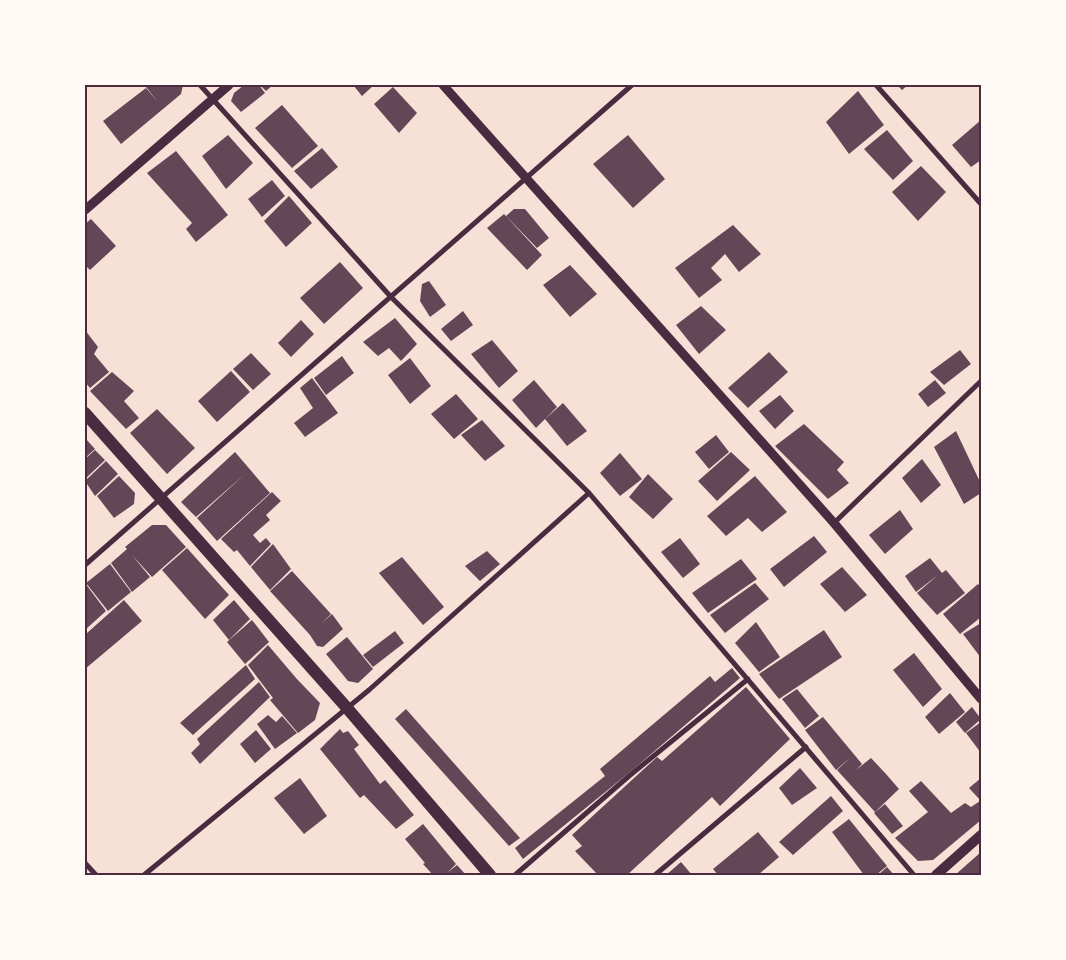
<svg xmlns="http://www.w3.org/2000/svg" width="1066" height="960" viewBox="0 0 1066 960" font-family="'Fira Sans',sans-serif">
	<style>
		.building { fill: #644757 }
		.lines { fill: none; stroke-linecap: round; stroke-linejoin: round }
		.minor { stroke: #4a2c40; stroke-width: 5 }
		.tertiary { stroke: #4a2c40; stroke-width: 9 }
		.secondary { stroke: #4a2c40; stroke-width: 10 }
		.primary { stroke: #4a2c40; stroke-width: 12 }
		.neatline { fill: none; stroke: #4a2c40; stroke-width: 2 }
	</style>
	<rect width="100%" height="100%" fill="#f7e1d7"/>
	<path class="building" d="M148,85H183L181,94L121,144L103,121L146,88L158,102L146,87Z
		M244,85H259L265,93L241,112L231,101L234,93Z
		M260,85H273L266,91Z
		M353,85H374L362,96Z
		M897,85H908L902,90Z
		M393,87L417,113L399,133L374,104Z
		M858,91L884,125L849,154L826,122Z
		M282,105L318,146L292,168L255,128Z
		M981,120V160L971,167L952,145Z
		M887,130L913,161L893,180L864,149Z
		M228,135L253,163L226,189L202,156Z
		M628,135L665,179L633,208L593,164Z
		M322,148L338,167L311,189L294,171Z
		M176,151L228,215L196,242L186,229L192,223L147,173Z
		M921,166L946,192L918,221L892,192Z
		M272,180L285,196L262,217L248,199Z
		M289,196L312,223L286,247L264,221Z
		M514,209H525L549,238L537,248L506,216Z
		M504,214L542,255L527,270L487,228Z
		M91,219L116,246L90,270L85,265V224Z
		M733,225L761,254L739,272L725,254L711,268L722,280L699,298L675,268Z
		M340,262L363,288L324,324L300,298Z
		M570,265L597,294L570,317L543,285Z
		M429,281L446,305L430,317L420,301L422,284Z
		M701,306L726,330L699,354L676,325Z
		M463,311L473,325L451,341L441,329Z
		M395,318L417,344L401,361L389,348L378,356L363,342Z
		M301,320L314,334L291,357L278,343Z
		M85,330L98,347L94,354L109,372L90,388L85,382Z
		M492,340L518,371L499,388L471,354Z
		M960,350L971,364L944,385L930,372Z
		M769,352L788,372L748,408L728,388Z
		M251,353L271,374L253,390L233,369Z
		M342,356L354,373L326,395L314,378Z
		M410,358L431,386L410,404L388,375Z
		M231,371L250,392L217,422L198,401Z
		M112,372L134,391L124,401L139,418L126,429L90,391Z
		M312,378L338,413L305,437L294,423L313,408L300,388Z
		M534,380L557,407L536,428L512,400Z
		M935,380L946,393L928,407L918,394Z
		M456,394L478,419L454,439L431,414Z
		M780,395L794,411L775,429L759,411Z
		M563,403L587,431L567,446L545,419Z
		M157,409L195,448L167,474L130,433Z
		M482,420L505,446L485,461L461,435Z
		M804,424L844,462L837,470L849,483L828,499L775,446Z
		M956,431L981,484V493L964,504L934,447Z
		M716,435L729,452L709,469L695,452Z
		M85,438L95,449L85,458Z
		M95,450L105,460L85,479V459Z
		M235,452L270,493L217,541L197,518L245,474L196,517L181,502Z
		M731,452L750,470L717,501L698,481Z
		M620,453L642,479L620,496L600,473Z
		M922,459L941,485L921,503L902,478Z
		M106,461L118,474L95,496L85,481Z
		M648,474L673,499L653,519L629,497Z
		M119,476L135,493L134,504L114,518L97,496Z
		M755,476L787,512L762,532L748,518L726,536L707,516Z
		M272,492L281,501L266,515L270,520L253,535L260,543L266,538L271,544L250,566L237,550L234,552L221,539Z
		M900,510L913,529L885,554L869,535Z
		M152,525H166L186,547L152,577L132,555L150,577L132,592L111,563L127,549L125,547Z
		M814,536L827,552L784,587L770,569Z
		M680,538L700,564L683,578L661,552Z
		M273,544L291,569L270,590L251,567Z
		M187,548L229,595L205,619L162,570Z
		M487,551L500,564L480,581L465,566Z
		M402,557L444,607L423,625L379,573Z
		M930,558L942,573L946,570L965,593L937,615L917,593L938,575L916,592L905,576Z
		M741,559L757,579L708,613L692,593Z
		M110,564L131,592L108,611L86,583Z
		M842,567L867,595L845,612L820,584Z
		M292,571L331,614L321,624L332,614L343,629L323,647L317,646L310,635L270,591Z
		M85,583L106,611L85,630Z
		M755,583L769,599L725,633L710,615Z
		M978,584L981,588V617L960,634L943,614Z
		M124,600L142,621L85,669V631L87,633Z
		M234,600L250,619L229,640L213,620Z
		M252,620L269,642L245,664L227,642Z
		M756,622L780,657L759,672L735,643Z
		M981,623V658L963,634Z
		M824,630L842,657L779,699L759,674Z
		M395,631L404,643L373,667L363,655Z
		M347,637L373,669L358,683L348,681L326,654Z
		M268,645L296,678L320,703L315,720L298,733L270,700L273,698L248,665Z
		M914,653L942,689L923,707L893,670Z
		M246,665L255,679L193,735L180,723Z
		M732,668L740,678L636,767L523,859L515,848L605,776L600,769L710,676L715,682Z
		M259,682L270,697L200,764L191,753L200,744L197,739Z
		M746,687L790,739L720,806L712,797L627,875H598L575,851L582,846L572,835L657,757L662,761Z
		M797,689L819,716L805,728L782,699Z
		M950,693L965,712L939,734L925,717Z
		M972,707L981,719L965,733L956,722Z
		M406,709L520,838L509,846L395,719Z
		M268,715L276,722L282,716L297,733L275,749L257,724Z
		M823,717L862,764L856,770L871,758L886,774L869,789L886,774L899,789L875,812L837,770L851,757L836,770L805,730Z
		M981,722V753L966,733Z
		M340,729L343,733L348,731L359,745L354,749L380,784L385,780L414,815L396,829L364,795L360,798L320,749Z
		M256,730L271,749L255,763L240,744Z
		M800,768L817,788L792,805L779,788Z
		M300,778L327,816L304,834L274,798Z
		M981,778V801L969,788Z
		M921,781L951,813L965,803L971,807L980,801L981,803V820L933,860L918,861L895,838L928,812L909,791Z
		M831,796L843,811L793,855L779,842Z
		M885,804L903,826L892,834L874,813Z
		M849,819L887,866L876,875H864L832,832Z
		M423,824L456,864L447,873L457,865L466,875H433L423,864L425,863L405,839Z
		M758,832L779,857L758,875H718L713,869Z
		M981,852V875H955Z
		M681,862L692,875H666Z
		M887,867L894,875H878Z"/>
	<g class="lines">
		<path class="minor" d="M200,85L391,297L589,493L914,875
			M876,85L981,204
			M834,523L981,381
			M85,565L632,85
			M85,863L96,875
			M144,875L369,690L589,493
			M515,875L629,776L748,679
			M655,875L806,747"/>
		<path class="tertiary" d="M443,85L834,523L981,699
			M85,210L229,85"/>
		<path class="secondary" d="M936,875L981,835"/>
		<path class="primary" d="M85,413L347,708L490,875"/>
	</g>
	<rect width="1066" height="960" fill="none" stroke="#fffaf5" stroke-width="172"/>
	<rect x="86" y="86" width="894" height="788" class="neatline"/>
</svg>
